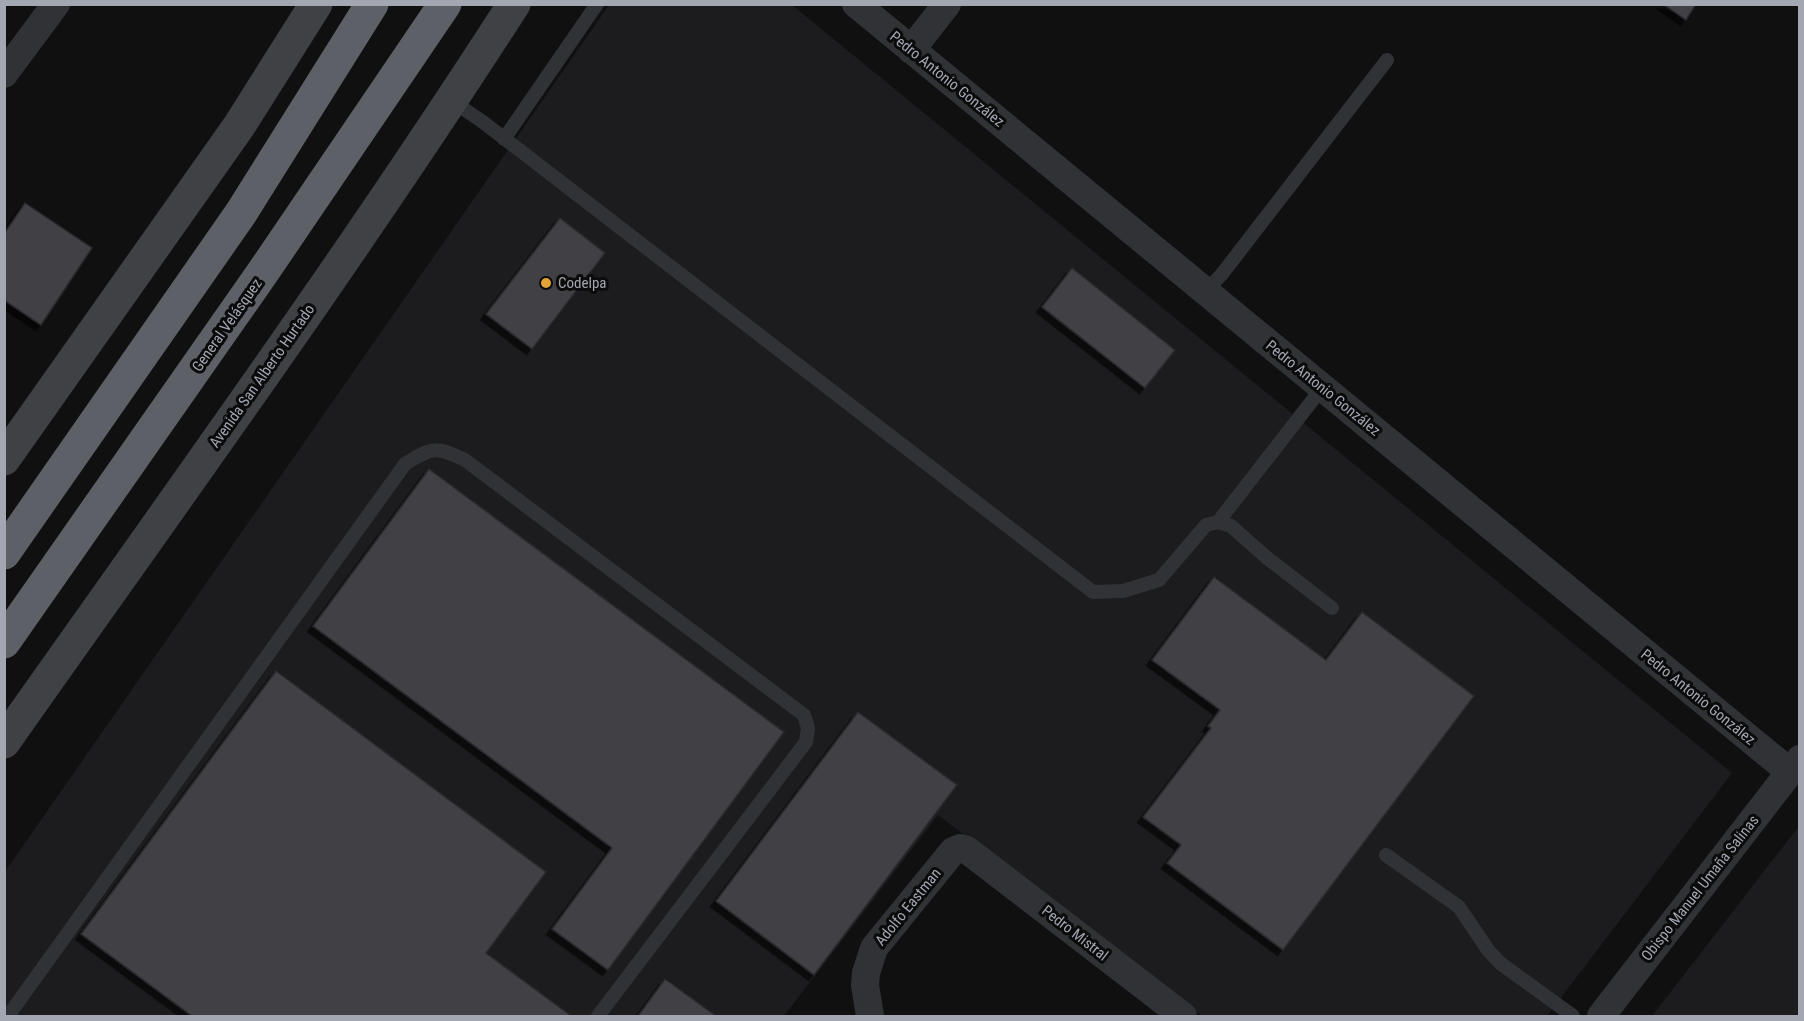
<svg xmlns="http://www.w3.org/2000/svg" width="1804" height="1021" viewBox="0 0 1804 1021" font-family="'Roboto Condensed',sans-serif">
	<style>
		.built { fill: #1c1c1e }
		.building { fill: #3f4044; stroke: #2a2a2d; stroke-width: 1.5; filter: url(#shadow) }
		.lines { fill: none; stroke-linecap: round; stroke-linejoin: round }
		.lane { stroke: #313235; stroke-width: 14 }
		.street { stroke: #313235; stroke-width: 28 }
		.secondary { stroke: #3f4145; stroke-width: 33 }
		.highway { stroke: #5d6066; stroke-width: 33 }
		.poi-dot { fill: #e3a335; stroke: #0b0b0c; stroke-width: 2 }
		.labels { text-anchor: middle; dominant-baseline: central; stroke-width: 6; stroke-linejoin: round; paint-order: stroke }
		.street-label { font-size: 15px; fill: #a2a7b1; stroke: #0b0b0c }
		.poi-label { font-size: 15px; fill: #a2a7b1; stroke: #0b0b0c; text-anchor: start }
	</style>
	<defs>
		<filter id="shadow"><feDropShadow dx="-5.5" dy="5.5" stdDeviation="0" flood-color="#0009"/></filter>
	</defs>
	<rect width="100%" height="100%" fill="#101011"/>
	<path class="built" d="M609,5H792L1732,773L1547,1016H1202L938,815L784,1016H5L4,873Z
		M1799,826V1016H1652Z"/>
	<path class="building" d="M1663,4H1696L1686,20Z
		M25,203L92,248L41,325L4,300V234Z
		M560,218L605,253L532,349L486,314Z
		M1072,268L1175,350L1145,388L1042,307Z
		M429,469L784,732L608,970L552,929L612,848L313,626Z
		M1214,577L1326,660L1362,612L1474,696L1283,950L1167,863L1181,845L1143,817L1211,728L1208,726L1220,710L1152,660Z
		M276,671L546,872L486,953L570,1015L569,1016H192L81,934Z
		M858,712L957,785L814,975L716,901Z
		M665,979L716,1016H638Z"/>
	<g class="lines">
		<path class="lane" d="M452,101L483,122L1093,592L1123,591L1159,580L1206,525L1218,522L1231,526L1266,557L1332,608
			M504,139L597,4
			M1205,292L1222,274L1387,60
			M1218,522L1322,388
			M1386,855L1459,907L1488,950L1500,963L1573,1016
			M8,1016L405,464C432,447 436,446 465,460L804,715L808,728L806,742L598,1016"/>
		<path class="street" d="M856,4L1790,772
			M911,50L947,4
			M4,74L56,4
			M870,1016L865,985L866,973L874,948L953,851L960,848L967,850L1183,1016
			M1601,1016L1800,759"/>
		<path class="secondary" d="M4,459L239,126L316,4
			M4,742C176,498 352,256 514,4"/>
		<path class="highway" d="M4,553L241,213L372,4
			M4,642L263,272L445,4"/>
	</g>
	<circle class="poi-dot" cx="546" cy="283" r="6"/>
	<g class="labels">
		<g class="street-label">
			<text transform="translate(947 79) rotate(39)">Pedro Antonio González</text>
			<text transform="translate(227 325) rotate(-55)">General Velásquez</text>
			<text transform="translate(262 376) rotate(-55)">Avenida San Alberto Hurtado</text>
			<text transform="translate(1323 388) rotate(39)">Pedro Antonio González</text>
			<text transform="translate(1698 697) rotate(39)">Pedro Antonio González</text>
			<text transform="translate(1700 888) rotate(-52)">Obispo Manuel Umaña Salinas</text>
			<text transform="translate(908 907) rotate(-51)">Adolfo Eastman</text>
			<text transform="translate(1075 933) rotate(38)">Pedro Mistral</text>
		</g>
		<g class="poi-label">
			<text x="558" y="283">Codelpa</text>
		</g>
	</g>
	<rect width="1804" height="1021" fill="none" stroke="#a2a7b1" stroke-width="12"/>
</svg>
